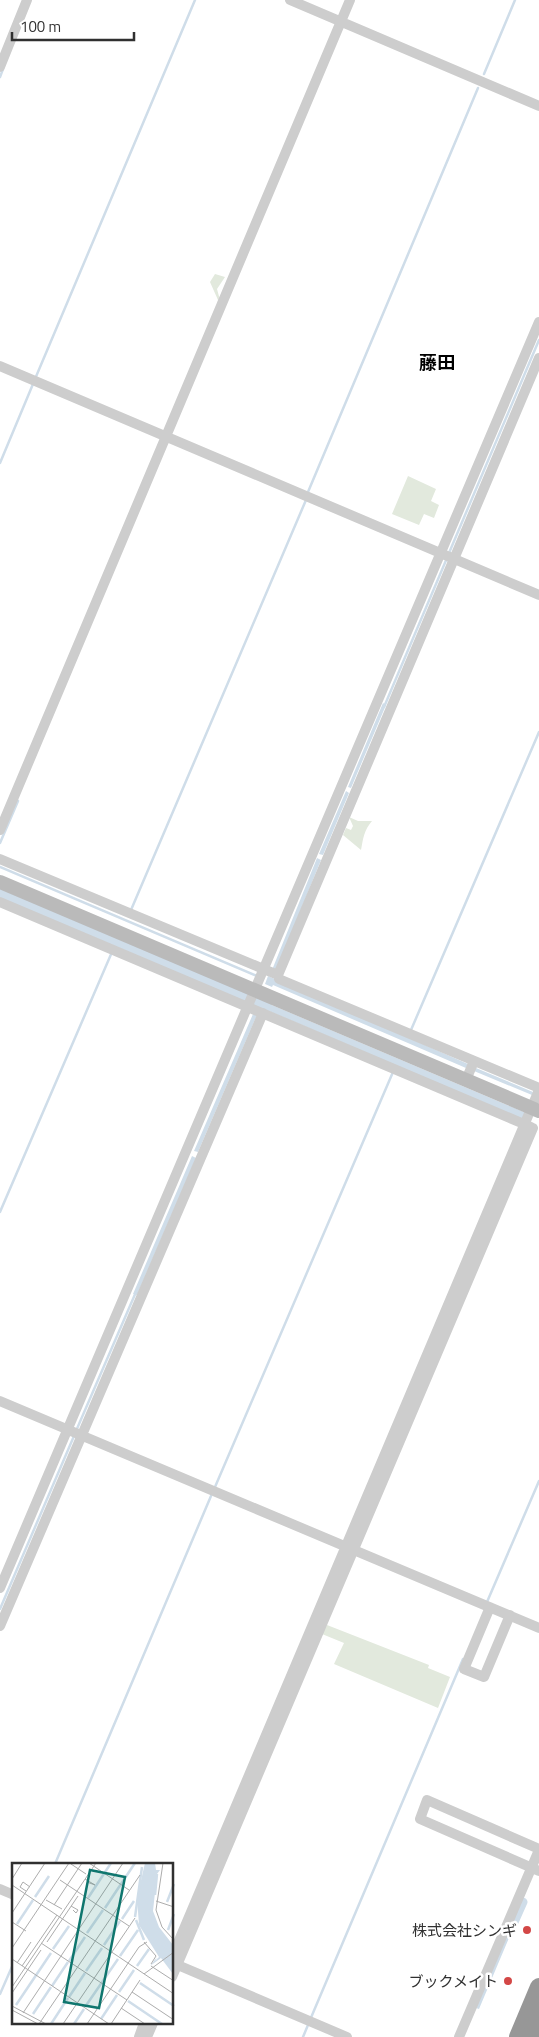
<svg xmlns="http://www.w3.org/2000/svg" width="539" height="2037" viewBox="0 0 539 2037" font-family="'Titillium Web','Noto Sans JP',sans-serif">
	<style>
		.green { fill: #e2e9dd }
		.water { fill: #cfdde9 }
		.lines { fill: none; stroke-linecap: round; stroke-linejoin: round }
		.stream { stroke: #cfdde9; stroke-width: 2.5 }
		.canal { stroke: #cfdde9; stroke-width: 9 }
		.street { stroke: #cdcdcd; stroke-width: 10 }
		.secondary { stroke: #bababa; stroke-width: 14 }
		.highway { stroke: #979797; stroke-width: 18 }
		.poi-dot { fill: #d34746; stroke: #fff; stroke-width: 2 }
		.labels { text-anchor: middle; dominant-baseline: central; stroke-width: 5; stroke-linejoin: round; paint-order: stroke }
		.poi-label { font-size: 15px; fill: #303030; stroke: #fff; text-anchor: end }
		.quarter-label { font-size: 18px; font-weight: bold; fill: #000; stroke: #fff }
		.inset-river { fill: none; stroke: #cfdde9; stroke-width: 2.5 }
		.inset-road { fill: none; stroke: #acacac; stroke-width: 1 }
		.view { fill: #0f766e; fill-opacity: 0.15; stroke: #0f766e; stroke-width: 2.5 }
		.inset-edge { fill: none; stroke: #303030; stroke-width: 2.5 }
	</style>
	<rect width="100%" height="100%" fill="#fff"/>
	<path class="green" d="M215,274L225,277L217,289L220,300L217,308L218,300L210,282Z
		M408,476L436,489L431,501L439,505L434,518L424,514L419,525L392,514Z
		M349,817L358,821H372C364,830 363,839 361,850L343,835L346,828L351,830L353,826Z
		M327,1625L429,1665L428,1668L450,1677L438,1708L334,1664L344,1643L322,1634Z"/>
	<path class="water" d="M383,703L386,705L351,788L348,787Z
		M346,791L349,793L323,855L319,854Z
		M317,858L321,860L276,971L272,970Z
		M268,976L468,1064L466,1068L273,985L272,987L265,984Z
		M260,1000L526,1113L522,1119L257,1006Z
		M253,1014L257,1015L198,1152L194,1151Z
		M476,1068L533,1092L532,1095L474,1071Z
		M192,1156L196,1158L137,1295L133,1294Z
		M514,1918L517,1919L479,2009L476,2008Z"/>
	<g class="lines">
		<path class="stream" d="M484,74L515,0
			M0,77L3,69
			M35,379L195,0
			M0,463L33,384
			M308,492L478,88
			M449,553L539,340
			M384,707L447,558
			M0,843L18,801
			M0,867L257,976
			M131,910L306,500
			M411,1030L539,732
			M0,1212L112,952
			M76,1431L136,1292
			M215,1487L393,1072
			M487,1602L539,1481
			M0,1609L74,1436
			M55,1864L211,1496
			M0,1994L14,1962
			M310,2020L463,1659
			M303,2037L308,2025"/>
		<path class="canal" d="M0,893L267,1006
			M511,1929L523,1902"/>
		<path class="street" d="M290,0L539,106
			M0,67L27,0
			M539,358L278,975L279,979L539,1088
			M0,366L539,595
			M0,830L350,0
			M0,859L278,975
			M0,902L531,1127
			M466,1080L474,1061
			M0,1401L539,1628
			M0,1588L539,322
			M490,1607L464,1669L484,1677L510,1615
			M0,1626L263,1013
			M539,1849L427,1800L420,1819L539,1871
			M0,1889L14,1895
			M172,1957L539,1090
			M173,1963L347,2037
			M172,1977L533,1128
			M139,2037L144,2023
			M147,2037L153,2023
			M459,2037L539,1850"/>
		<path class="secondary" d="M0,882L539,1111"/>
		<path class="highway" d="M518,2037L539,1987
			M531,2037L539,2019"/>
	</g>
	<g class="poi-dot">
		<circle cx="527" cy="1930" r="5"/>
		<circle cx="508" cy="1981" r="5"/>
	</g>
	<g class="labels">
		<g class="poi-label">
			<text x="517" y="1930">株式会社シンギ</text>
			<text x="498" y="1981">ブックメイト</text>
		</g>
		<g class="quarter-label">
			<text x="437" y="362">藤田</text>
		</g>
	</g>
	<g transform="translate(12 1863)">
		<rect width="161" height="161" fill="#fff"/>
		<path d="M133,0H143L144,7H148L145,11L141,48L147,64L161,82V111L149,95L138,103L145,94L132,78L145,94L143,98L147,94L127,62L125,35Z" fill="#cfdde9"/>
		<path class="inset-river" d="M143,32L145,11M23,34L37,13M76,35L99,0M155,39L162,21M93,45L123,0M123,54L130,4M110,56L122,38M124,57L132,77M5,61L21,37M156,67L162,51M75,70L91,47M92,82L108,58M41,86L57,63M108,93L126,67M57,98L73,74M125,103L137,86M74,108L90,85M128,120L162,143M40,123L56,99M107,129L122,107M57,134L73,110M116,138L150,161M4,142L39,90M73,144L106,96M21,151L39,124M89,156L105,132M39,161L56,135M62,161L72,146"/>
		<path class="inset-road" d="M77,0L117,27M151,0L144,47L150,64L162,77M59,1L74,11M0,16L10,0M73,16L83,22L75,19M48,17L117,63M0,22L162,131M14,28L8,24L11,19L18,24M34,37L50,46M144,38L162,44M42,42L70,0M59,43L66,47L64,50L61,47M0,50L33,0M0,59L14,68M35,79L66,33M132,79L144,93L139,101M29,80L115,137M0,85L57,0M0,96L97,161M5,100L19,79M10,103L45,52M139,103L162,118M132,111L162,89M0,124L84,0M120,129L162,157M0,130L29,87M0,143L34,161M109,145L133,161M0,147L26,161M11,150L111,0M27,161L128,12M51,161L123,55M75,161L127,84L135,79M99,161L128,117"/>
		<path class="view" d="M78,7L113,14L87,145L52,139Z"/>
		<rect width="161" height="161" class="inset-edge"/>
	</g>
	<path d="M12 32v8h122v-8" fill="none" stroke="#303030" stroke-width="2.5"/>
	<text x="20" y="32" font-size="15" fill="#303030" stroke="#ffffff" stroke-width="4" paint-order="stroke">100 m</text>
</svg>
